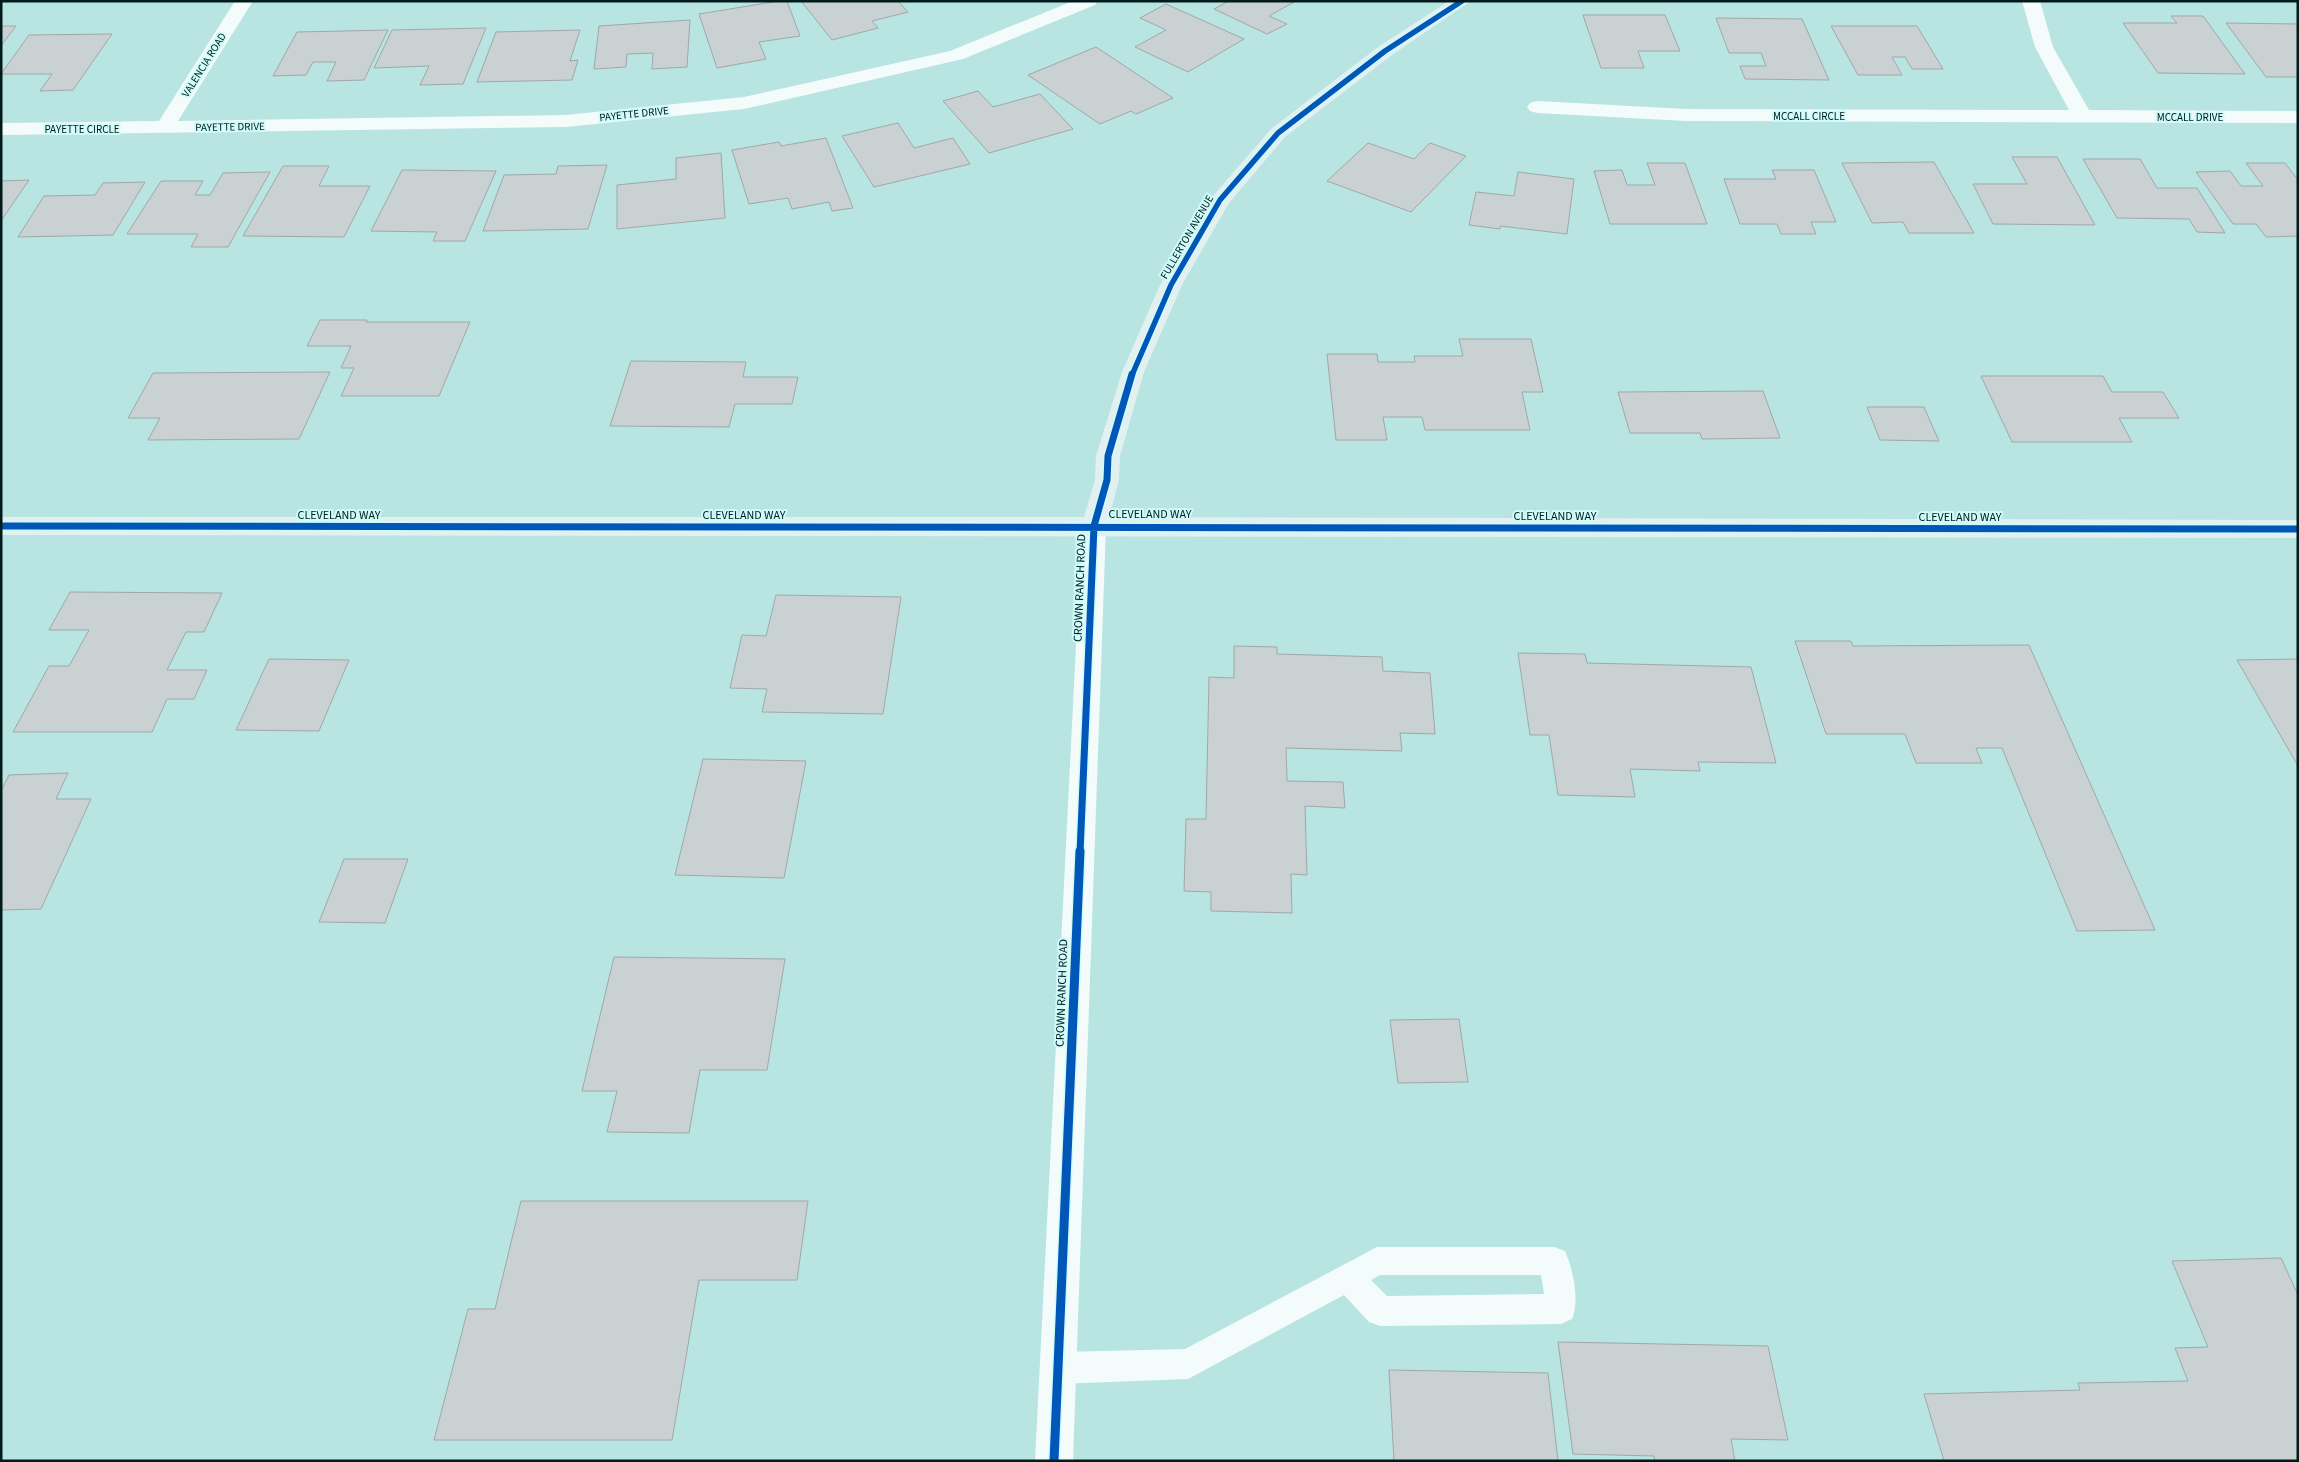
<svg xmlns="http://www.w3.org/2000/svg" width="2299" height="1462" viewBox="0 0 2299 1462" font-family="'Source Sans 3',sans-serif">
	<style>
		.building { fill: #cad1d2; stroke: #a0a8a8 }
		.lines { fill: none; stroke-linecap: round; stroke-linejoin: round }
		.lane { fill: #f4fbfb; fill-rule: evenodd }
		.street { fill: #f4fbfb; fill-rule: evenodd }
		.secondary { fill: #e3f0f0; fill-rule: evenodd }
		.cycleway-far2-casing { stroke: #cffcfb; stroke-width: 8 }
		.cycleway-far1-casing { stroke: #cffcfb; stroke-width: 10 }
		.cycleway-casing { stroke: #cffcfb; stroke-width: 12 }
		.cycleway-far2 { stroke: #0057b8; stroke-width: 5.5 }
		.cycleway-far1 { stroke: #0057b8; stroke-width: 7 }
		.cycleway { stroke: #0057b8; stroke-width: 9 }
		.labels { text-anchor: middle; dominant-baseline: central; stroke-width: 4; stroke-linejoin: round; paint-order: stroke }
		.far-street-label { font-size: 11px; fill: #001b1b; stroke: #cffcfb }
		.street-label { font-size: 12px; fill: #001b1b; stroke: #cffcfb }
	</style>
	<rect width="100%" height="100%" fill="#b8e4e2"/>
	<path class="building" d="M779,1H787L800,36L759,42L766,59L717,68L699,14Z
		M801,1H898L908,12L872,21L878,28L832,40Z
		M1229,1H1296L1269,16L1287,24L1267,34L1214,9Z
		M1166,4L1244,39L1188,72L1135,47L1166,30L1140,18Z
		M1583,15H1665L1680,51H1638L1644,68H1601Z
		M2171,16H2203L2245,74L2158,73L2123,23H2177Z
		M1716,18L1802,19L1829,80L1745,79L1740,66H1766L1761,53H1729Z
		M690,20L687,67L652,69L653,53L627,54L626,67L594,69L599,26Z
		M2226,23L2298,24V77H2266Z
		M1,26H16L1,46Z
		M1831,26H1917L1943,69H1912L1905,57H1892L1902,75H1858Z
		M486,28L463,84L420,85L429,66L374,68L392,30Z
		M388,30L364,80L327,81L336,62H313L306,75L273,76L297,32Z
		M580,30L570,61L578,60L572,80L477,82L496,32Z
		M112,34L73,90L40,91L52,74H1L29,35Z
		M1096,47L1173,98L1136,114L1131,111L1100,124L1028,75Z
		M978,91L993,107L1040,94L1073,129L989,153L943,101Z
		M898,123L914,148L953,138L970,164L874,187L842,136Z
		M826,138L853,208L832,211L829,202L792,209L788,198L749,204L732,150L779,142L781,146Z
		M1368,143L1414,159L1430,143L1466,156L1411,212L1327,181Z
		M721,153L725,218L617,229V185L676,179V158Z
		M2012,157H2057L2095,225L1993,224L1973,184H2027Z
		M2083,159H2140L2157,188H2197L2225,233L2197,232L2189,219L2117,218Z
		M1934,162L1974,233H1909L1903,222L1872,223L1842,163Z
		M1647,163H1685L1707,224H1610L1594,171L1622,170L1627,185H1655Z
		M2246,163H2285L2298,180V236L2266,237L2256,224H2233L2196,172L2230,171L2241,186H2263Z
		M607,165L588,229L483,231L504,175L556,174L558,166Z
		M283,166H329L319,186H370L344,237L243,236Z
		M402,170L496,171L465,241H433L437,232L371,231Z
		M1772,170H1814L1836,222H1811L1816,234H1781L1777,224H1740L1724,179H1776Z
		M270,172L228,247H191L198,234H127L161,181H203L195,195H210L223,173Z
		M1518,172L1574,179L1567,234L1500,226V229L1469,225L1476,192L1514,196Z
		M29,180L1,221V181Z
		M145,182L113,235L18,237L44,196L95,195L103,183Z
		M320,320H367L366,322H470L439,396H341L354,368H341L351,346H307Z
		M1459,339H1531L1543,392H1522L1530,430H1425L1422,417H1383L1387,440H1336L1327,354H1377L1378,362H1415L1414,356H1463Z
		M631,361L746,362L743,377H798L792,404H735L729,427L610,426Z
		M330,372L299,439L148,440L160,418H128L153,373Z
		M1981,376H2103L2112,392H2163L2179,418H2119L2132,442H2012Z
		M1763,391L1780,438L1702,439L1700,433H1630L1618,392Z
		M1867,407H1924L1939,441L1880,440Z
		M70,592L222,593L204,632H186L167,670H207L194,699H167L152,732H13L49,666H69L89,630H49Z
		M776,595L901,597L883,714L762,712L767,689L730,688L742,635L766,636Z
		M1795,641H1851L1853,646L2029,645L2155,930L2077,931L2002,748H1976L1982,763H1916L1905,734H1826Z
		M1234,646L1277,647V654L1382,657L1383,671L1430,673L1435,734L1400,733L1402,751L1286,748L1287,781L1343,782L1345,808L1305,806L1307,875L1291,874L1292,913L1211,911V892L1184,891L1186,819H1206L1209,677L1234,678Z
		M1518,653L1585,654L1587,663L1751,667L1776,763L1698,762L1700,771L1630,769L1635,797L1558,795L1549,735H1530Z
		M269,659L349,660L319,731L236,730Z
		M2298,659V766L2237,660Z
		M703,759L806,761L784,878L675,875Z
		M68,773L56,799H91L41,909L1,910V791L9,775Z
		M344,859H408L385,923L319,922Z
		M614,957L785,959L767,1070H700L689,1133L607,1132L617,1091H582Z
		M1459,1019L1468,1082L1398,1083L1390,1020Z
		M521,1201H808L797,1280H699L672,1440H434L468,1309H495Z
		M2281,1258L2298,1295V1461H1944L1924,1394L2080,1390L2078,1383L2188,1381L2175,1348L2208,1347L2172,1261Z
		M1558,1342L1768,1346L1788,1440L1731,1439L1735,1461H1655L1654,1456L1573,1454Z
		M1389,1370L1548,1373L1558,1461H1394Z"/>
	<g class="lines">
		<path class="lane" d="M1377,1247H1554L1565,1251C1573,1269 1580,1301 1572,1319L1561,1324L1380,1326L1369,1322L1344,1295L1188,1379L1058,1384L1047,1379L1042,1368L1047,1357L1058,1352L1185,1349ZM1380,1275H1541L1544,1294L1387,1296L1371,1280Z"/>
		<path class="street" d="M235,1H253L178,121L565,115L744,97L950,51L1073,1H1098L1095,5L963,59L744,109L565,127L1,135V123L159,121Z
			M2022,1H2040L2053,47L2089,110L2298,111V123L1686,121L1537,113L1530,111L1527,107L1530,103L1537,101L1686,109L2069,110L2035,47Z
			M1094,517L1103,520L1106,526L1073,1461H1035L1082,526L1085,520Z"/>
		<path class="secondary" d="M1449,1H1471L1392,55L1285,137L1229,203L1182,285L1144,372L1120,456L1119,480L1109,517L2298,520V538L1,535V517H1084L1095,480L1096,456L1122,372L1160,285L1213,196L1271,129L1378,47Z"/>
		<defs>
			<path id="cycleway-far2" d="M1132,375L1171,285L1220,200L1278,133L1385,51L1462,1"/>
			<path id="cycleway-far1" d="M1,526L2298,529
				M1080,853L1094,526L1107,480L1108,456L1132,374"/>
			<path id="cycleway" d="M1054,1461L1080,851"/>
		</defs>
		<use href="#cycleway-far2" class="cycleway-far2-casing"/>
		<use href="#cycleway-far1" class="cycleway-far1-casing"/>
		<use href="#cycleway" class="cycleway-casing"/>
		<use href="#cycleway-far2" class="cycleway-far2"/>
		<use href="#cycleway-far1" class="cycleway-far1"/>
		<use href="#cycleway" class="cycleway"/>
	</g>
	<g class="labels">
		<g class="far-street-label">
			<text transform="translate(204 65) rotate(-58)">VALENCIA ROAD</text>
			<text transform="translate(634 114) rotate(-6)">PAYETTE DRIVE</text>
			<text x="1809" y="116">MCCALL CIRCLE</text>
			<text x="2190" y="117">MCCALL DRIVE</text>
			<text transform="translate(230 127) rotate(-1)">PAYETTE DRIVE</text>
			<text x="82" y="129">PAYETTE CIRCLE</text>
			<text transform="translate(1187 237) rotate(-60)">FULLERTON AVENUE</text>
		</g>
		<g class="street-label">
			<text x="1150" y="514">CLEVELAND WAY</text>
			<text x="339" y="515">CLEVELAND WAY</text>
			<text x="744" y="515">CLEVELAND WAY</text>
			<text x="1555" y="516">CLEVELAND WAY</text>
			<text x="1960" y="517">CLEVELAND WAY</text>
			<text transform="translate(1080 588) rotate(-88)">CROWN RANCH ROAD</text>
			<text transform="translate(1062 993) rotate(-88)">CROWN RANCH ROAD</text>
		</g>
	</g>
	<rect width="2299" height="1462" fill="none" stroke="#001b1b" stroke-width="5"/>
</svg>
